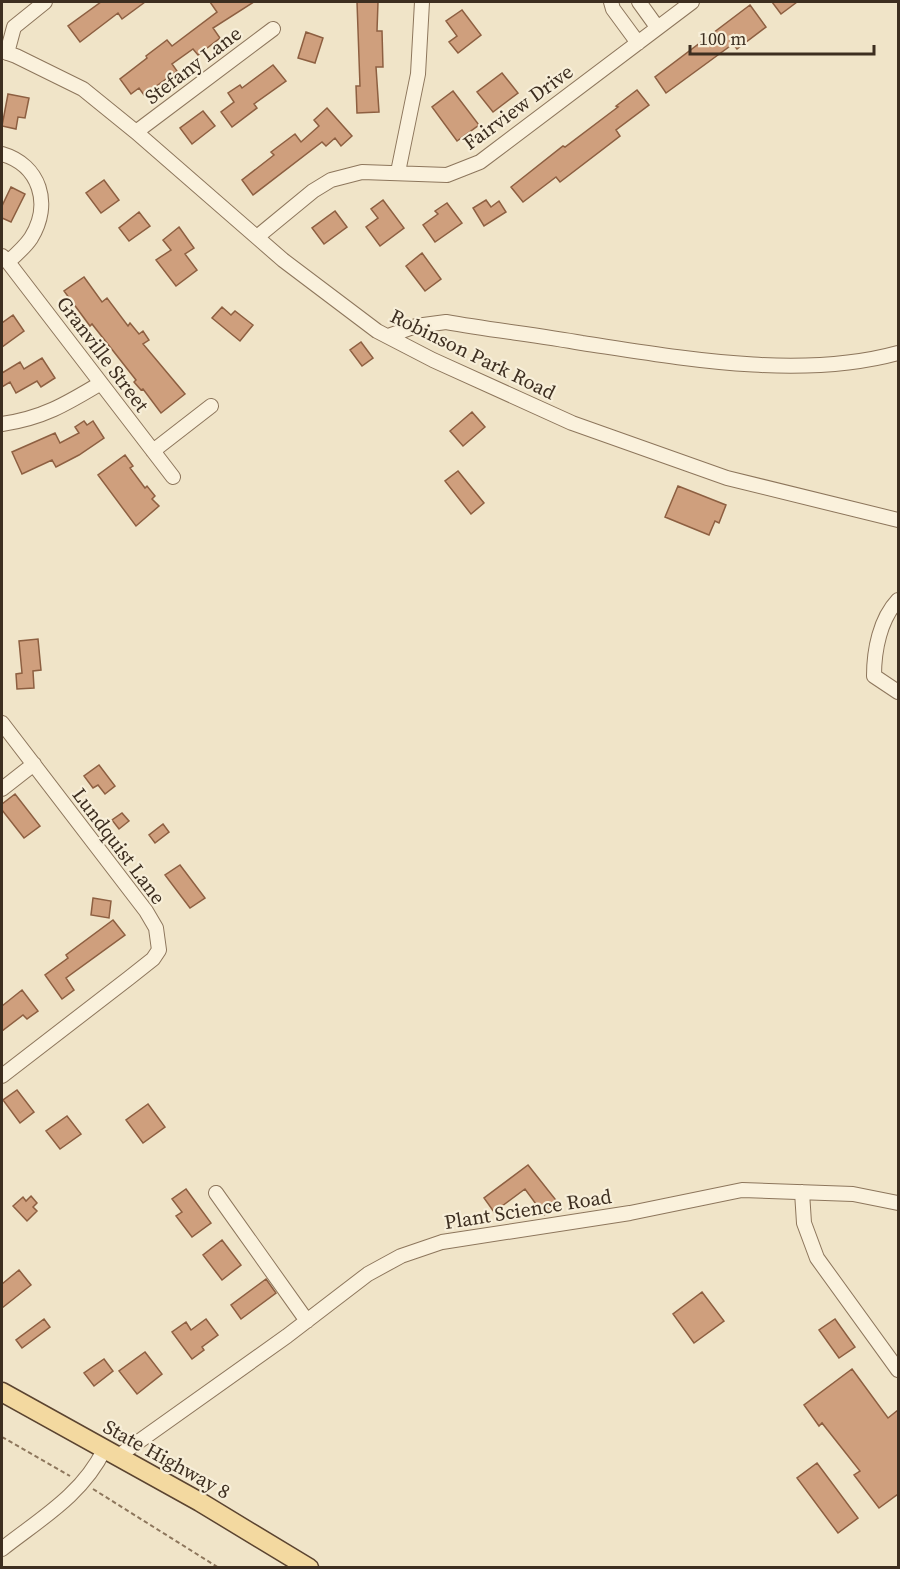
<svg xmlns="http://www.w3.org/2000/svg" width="900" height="1569" viewBox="0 0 900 1569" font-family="'Source Serif 4',serif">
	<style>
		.building { fill: #cf9f7d; stroke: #8d5f41; stroke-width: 1.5 }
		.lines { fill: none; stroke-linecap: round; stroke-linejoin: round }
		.minor-casing { stroke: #8d765c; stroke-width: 16 }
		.major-casing { stroke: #5b4430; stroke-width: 21 }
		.path { stroke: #8d765c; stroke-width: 2; stroke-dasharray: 4.5 3; stroke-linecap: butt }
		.minor { stroke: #faf1dc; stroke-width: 14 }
		.major { stroke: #f3d9a0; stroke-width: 18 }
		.labels { text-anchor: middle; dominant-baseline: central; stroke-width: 4.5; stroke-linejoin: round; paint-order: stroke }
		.street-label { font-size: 20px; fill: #3d2e20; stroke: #f7eed8 }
	</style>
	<rect width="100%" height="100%" fill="#f0e4c8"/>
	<path class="building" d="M101,2H145L122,19L118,13L80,42L68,26Z
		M210,2H254L213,28L220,38L198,55L193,49L172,64L177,71L144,95L139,88L131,94L120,79L147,58L146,56L167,40L172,46L217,12Z
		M357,2H378L377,31H382L383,67H376L379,112L357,113L356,86H360Z
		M772,2H797L781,14Z
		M750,5L766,27L737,49L733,44L666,93L655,77Z
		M462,10L481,35L458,53L449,42L457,36L446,21Z
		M306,32L323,38L315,63L298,58Z
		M273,65L286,81L254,104L257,108L232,127L221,112L234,102L228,93L240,85L242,88Z
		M502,73L518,93L493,112L477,92Z
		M637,90L649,105L616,130L620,136L560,182L556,177L523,202L511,187L563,146L565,147L618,107L616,106Z
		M453,91L479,125L457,141L432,107Z
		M8,94L29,98L25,118L18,117L16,129L2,126Z
		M327,108L352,136L341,146L335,138L326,146L322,142L253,195L242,180L274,155L271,152L295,134L301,142L319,126L314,120Z
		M203,111L215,126L192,144L180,128Z
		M104,180L119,200L101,213L86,193Z
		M11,187L25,194L11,222L2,218V206Z
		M383,200L404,228L380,246L366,227L378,218L371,209Z
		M486,200L491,207L499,201L506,212L484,226L473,208Z
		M447,203L462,223L435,242L423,225L438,214L435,211Z
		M335,211L347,227L324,244L312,228Z
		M139,212L150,226L129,241L119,228Z
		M179,227L194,248L185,254L197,270L176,286L156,260L171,250L163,240Z
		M422,253L441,279L425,291L406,266Z
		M84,277L102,302L107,298L128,326L130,323L139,334L143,331L149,340L143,344L185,394L161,413L143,389L141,390L134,382L136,380L92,324L90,326L64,291Z
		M222,307L231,315L235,311L253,325L240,341L212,318Z
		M13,315L24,331L2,347V323Z
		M361,342L373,358L362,366L350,350Z
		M42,358L55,378L41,387L37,381L16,393L10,382L2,387V373L20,362L24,369Z
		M472,412L485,427L463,446L450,431Z
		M84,421L87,425L93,421L104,438L79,455L56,467L52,460L22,474L12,452L55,433L60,443L79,433L75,427Z
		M125,455L133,466L130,468L145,488L147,486L155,496L152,499L159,506L136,526L98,475Z
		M458,471L484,503L471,514L445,481Z
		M678,486L726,505L719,523L715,521L709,535L665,517Z
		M38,639L41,670L33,671L34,688L17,689L16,674L22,673L19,641Z
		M99,765L115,786L105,794L98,785L93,788L84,776Z
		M15,794L40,826L24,838L2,810V804Z
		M122,813L129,821L119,829L112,820Z
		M163,824L169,832L155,843L149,835Z
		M180,865L205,898L190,908L165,875Z
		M93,898L111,901L109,918L91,915Z
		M113,920L125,935L66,978L74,990L62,999L45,975L68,958L66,955Z
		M22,990L38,1011L27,1019L23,1015L2,1031V1006Z
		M17,1090L34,1112L20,1123L3,1100Z
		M148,1104L165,1127L143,1143L126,1120Z
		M67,1116L81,1134L60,1149L46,1131Z
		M528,1165L559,1204L544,1215L525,1189L494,1212L484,1198Z
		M186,1189L211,1223L192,1237L176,1216L182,1212L172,1199Z
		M31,1196L37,1203L33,1207L37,1211L27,1221L13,1206L23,1197L26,1201Z
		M222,1240L241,1265L222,1280L203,1255Z
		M19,1270L31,1285L2,1308V1284Z
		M266,1279L276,1293L241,1319L231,1305Z
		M702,1292L724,1321L694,1343L673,1314Z
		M44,1319L50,1327L22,1348L16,1340Z
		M206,1319L218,1335L202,1347L204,1350L192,1359L172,1332L186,1322L191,1330Z
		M835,1319L855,1347L839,1358L819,1330Z
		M145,1352L162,1374L137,1394L119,1371Z
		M104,1359L113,1371L94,1386L84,1373Z
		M852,1369L888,1418L898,1410V1494L879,1508L854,1475L860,1471L822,1423L819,1426L804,1405Z
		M817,1463L858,1518L838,1533L797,1478Z"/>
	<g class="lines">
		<defs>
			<path id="minor" d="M611,2L613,9L638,43
				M639,2L657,27
				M2,51L16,56L83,89L136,132L283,260L377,331L433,360L572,423L727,478L898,520
				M7,53L14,27L45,2
				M136,132L273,29
				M2,154C40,165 52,204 31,238C25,247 17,254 8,262
				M398,172L418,74L422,2
				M257,237L313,191L331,180L362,172L447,175L480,162L692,2
				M2,256L8,262L173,477
				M388,336L416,326L446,322C491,330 537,335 582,343C681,358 800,380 898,353
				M2,424C43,418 66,404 101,383
				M153,451L211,406
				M898,600C880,619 874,650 874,676L898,692
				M2,723L146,911L156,928L159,950L153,959L129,978L2,1076
				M2,789L34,764
				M802,1192L804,1223L817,1258L898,1370
				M216,1193L307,1321
				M117,1457L287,1336L368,1274L401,1256L442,1242L630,1213L742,1190L853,1194L898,1203
				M2,1549C40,1519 82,1495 104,1450"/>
			<path id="major" d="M2,1392L200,1502L309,1568"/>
		</defs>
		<use href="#minor" class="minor-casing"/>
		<use href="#major" class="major-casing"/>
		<path class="path" d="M2,1437L70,1476
			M93,1489L219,1568"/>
		<use href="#minor" class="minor"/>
		<use href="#major" class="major"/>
	</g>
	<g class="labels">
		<g class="street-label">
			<text transform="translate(193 65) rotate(-37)">Stefany Lane</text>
			<text transform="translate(518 107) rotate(-36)">Fairview Drive</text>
			<text transform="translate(103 354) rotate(53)">Granville Street</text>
			<text transform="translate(473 354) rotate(26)">Robinson Park Road</text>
			<text transform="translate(119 846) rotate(53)">Lundquist Lane</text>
			<text transform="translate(528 1209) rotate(-9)">Plant Science Road</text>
			<text transform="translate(167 1459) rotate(29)">State Highway 8</text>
		</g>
	</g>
	<rect width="900" height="1569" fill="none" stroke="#3d2e20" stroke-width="6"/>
	<path d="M690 45v9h184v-9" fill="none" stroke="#3d2e20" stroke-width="3"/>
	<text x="699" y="45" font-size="18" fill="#3d2e20" stroke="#f7eed8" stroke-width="4.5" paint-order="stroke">100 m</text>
</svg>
